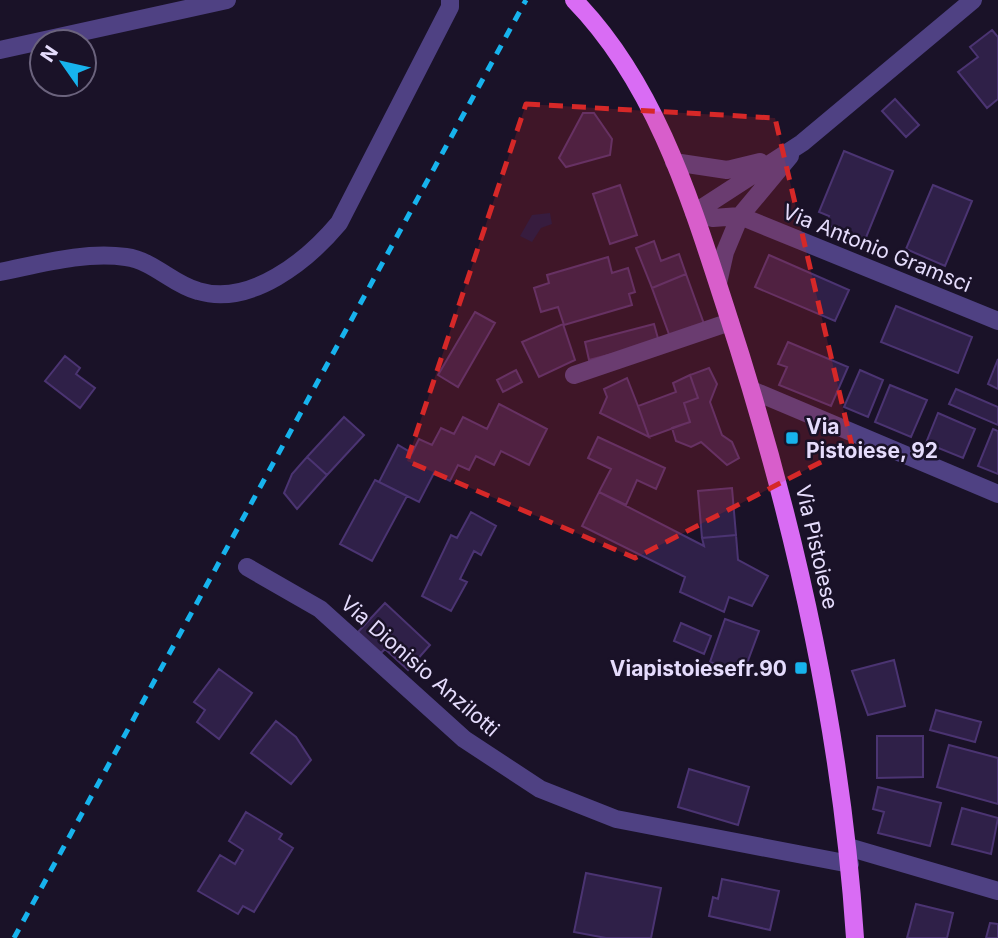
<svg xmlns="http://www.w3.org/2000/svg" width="998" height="938" viewBox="0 0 998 938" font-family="Inter,sans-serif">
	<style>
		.water { fill: #0f1944 }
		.building { fill: #2f2048; stroke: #4b3472; stroke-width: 2 }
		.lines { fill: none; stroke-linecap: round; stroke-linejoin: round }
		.minor { stroke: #4f4183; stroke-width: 18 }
		.major { stroke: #d96cf4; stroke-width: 18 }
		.rail { stroke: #17b3ed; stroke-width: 5; stroke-dasharray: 10 9; stroke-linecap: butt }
		.marked { fill: #d62828; fill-opacity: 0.2; stroke: #d62828; stroke-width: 5; stroke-dasharray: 14 9; stroke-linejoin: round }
		.poi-dot { fill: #17b3ed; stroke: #1a1228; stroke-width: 2.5 }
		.labels { text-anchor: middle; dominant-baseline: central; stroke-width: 5; stroke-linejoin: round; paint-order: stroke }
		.street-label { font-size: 21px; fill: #e5dcfc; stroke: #1a1228 }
		.poi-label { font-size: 21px; font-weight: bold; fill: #e5dcfc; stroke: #1a1228; text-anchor: start }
	</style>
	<rect width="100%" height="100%" fill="#1a1228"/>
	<path class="water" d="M550,213L552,224L541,228L532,242L520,236L532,215Z"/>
	<path class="building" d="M992,30L998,37V99L987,108L958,72L978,57L970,47Z
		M895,99L919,125L906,137L882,111Z
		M583,113H594L612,139L610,155L566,167L559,158Z
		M844,151L893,171L865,240L825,224L829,216L819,212Z
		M620,185L637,235L610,244L593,194Z
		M933,185L972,201L945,266L906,249Z
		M654,241L661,261L679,254L686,274L652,288L636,248Z
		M769,255L849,290L835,321L755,287Z
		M608,257L612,273L628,268L635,292L629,294L632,305L564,325L558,307L541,312L534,288L549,283L547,275Z
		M686,274L704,324L670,337L652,288Z
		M896,306L972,337L958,373L881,342Z
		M475,312L495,323L458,387L438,375Z
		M563,324L575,360L539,377L522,342Z
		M654,324L659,342L589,360L585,342Z
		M788,342L848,367L831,406L779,385L787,367L778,364Z
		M65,356L80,368L76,374L95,388L80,408L45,381Z
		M998,359V389L988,384Z
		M709,368L717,384L710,402L722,435L732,442L739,458L727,465L701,442L691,447L676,441L672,428L690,422L684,403L698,398L690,375Z
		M516,370L522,382L503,392L497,380Z
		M860,370L883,380L868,417L844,407Z
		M690,375L698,398L684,403L690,422L649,437L638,406L676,392L673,383Z
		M627,378L638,406L649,437L600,413L607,397L604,389Z
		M890,385L927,400L911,437L875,422Z
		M956,389L998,407V425L949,404Z
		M499,404L547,429L529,465L501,451L494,465L476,456L469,470L458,465L450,481L434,473L419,502L379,482L398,445L412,453L419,439L432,445L441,428L454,434L463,417L487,429Z
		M938,413L975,429L963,458L926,443Z
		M344,417L364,435L327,475L307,457Z
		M993,429L998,431V474L978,466Z
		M598,437L665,468L656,489L637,480L626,505L599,492L611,469L588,458Z
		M307,457L327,475L297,509L284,493L292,474Z
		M375,480L407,496L372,561L340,544Z
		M732,488L736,535L702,538L698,491Z
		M599,492L704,546L702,538L736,535L738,560L768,576L752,606L729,597L724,612L680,592L685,577L582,526Z
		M471,512L496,526L481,555L474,551L460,579L467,582L451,611L422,596L451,535L457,538Z
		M385,603L430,645L408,670L385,649L381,653L358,632Z
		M725,619L759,631L743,674L710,662Z
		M681,623L711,636L704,654L674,641Z
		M894,660L905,706L868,715L852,671Z
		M219,669L252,693L219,739L197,722L205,710L194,702Z
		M936,710L981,722L975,742L930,730Z
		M276,721L296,737L311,760L291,784L251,753Z
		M877,736H923V777L877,778Z
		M949,745L998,758V804L937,787Z
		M689,769L749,787L738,825L678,807Z
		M878,787L941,803L930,846L878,833L884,812L873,809Z
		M962,808L998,818L991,854L952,844Z
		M246,812L282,834L279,839L293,848L254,912L243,906L238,914L198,891L220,855L235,864L243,850L229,841Z
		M586,873L661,888L651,938H606L574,932Z
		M722,879L779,891L770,930L709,916L713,897L718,899Z
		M916,904L953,913L947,938H907Z
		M990,923L998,924V938H986Z"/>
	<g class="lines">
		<path class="minor" d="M0,50L227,0
			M674,162L727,170L760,162
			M694,213L802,143L973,0
			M694,213L713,218L740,216L998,321
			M0,272C40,264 85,251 126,257C154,261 172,284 198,291C251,307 308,260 339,223L450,7V0
			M718,283L725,252L740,216L790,156
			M574,375L730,322
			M754,391L998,494
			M247,567L320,609L464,739L540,789L616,819L850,864
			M848,847L998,891"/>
		<path class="major" d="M574,0C655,83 690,198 725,306C792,511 841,722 855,938"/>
		<path class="rail" d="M14,938L526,0"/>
	</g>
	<path class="marked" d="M526,104L775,118L852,446L635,558L407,461Z"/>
	<g class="poi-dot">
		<rect x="785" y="431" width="14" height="14" rx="3.5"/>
		<rect x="794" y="661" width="14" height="14" rx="3.5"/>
	</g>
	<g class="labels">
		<g class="street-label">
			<text transform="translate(877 248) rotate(22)">Via Antonio Gramsci</text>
			<text transform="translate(817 547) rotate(77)">Via Pistoiese</text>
			<text transform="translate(420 666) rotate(41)">Via Dionisio Anzilotti</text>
		</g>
		<g class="poi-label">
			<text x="806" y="426">Via<tspan x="806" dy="24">Pistoiese, 92</tspan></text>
			<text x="787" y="668" text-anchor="end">Viapistoiesefr.90</text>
		</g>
	</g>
	<g transform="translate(63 63) rotate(304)"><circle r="33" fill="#1a1228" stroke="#6b637d" stroke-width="2"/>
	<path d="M0-5L12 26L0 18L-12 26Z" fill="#17b3ed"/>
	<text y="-10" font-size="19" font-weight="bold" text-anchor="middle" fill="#e5dcfc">N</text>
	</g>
</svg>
